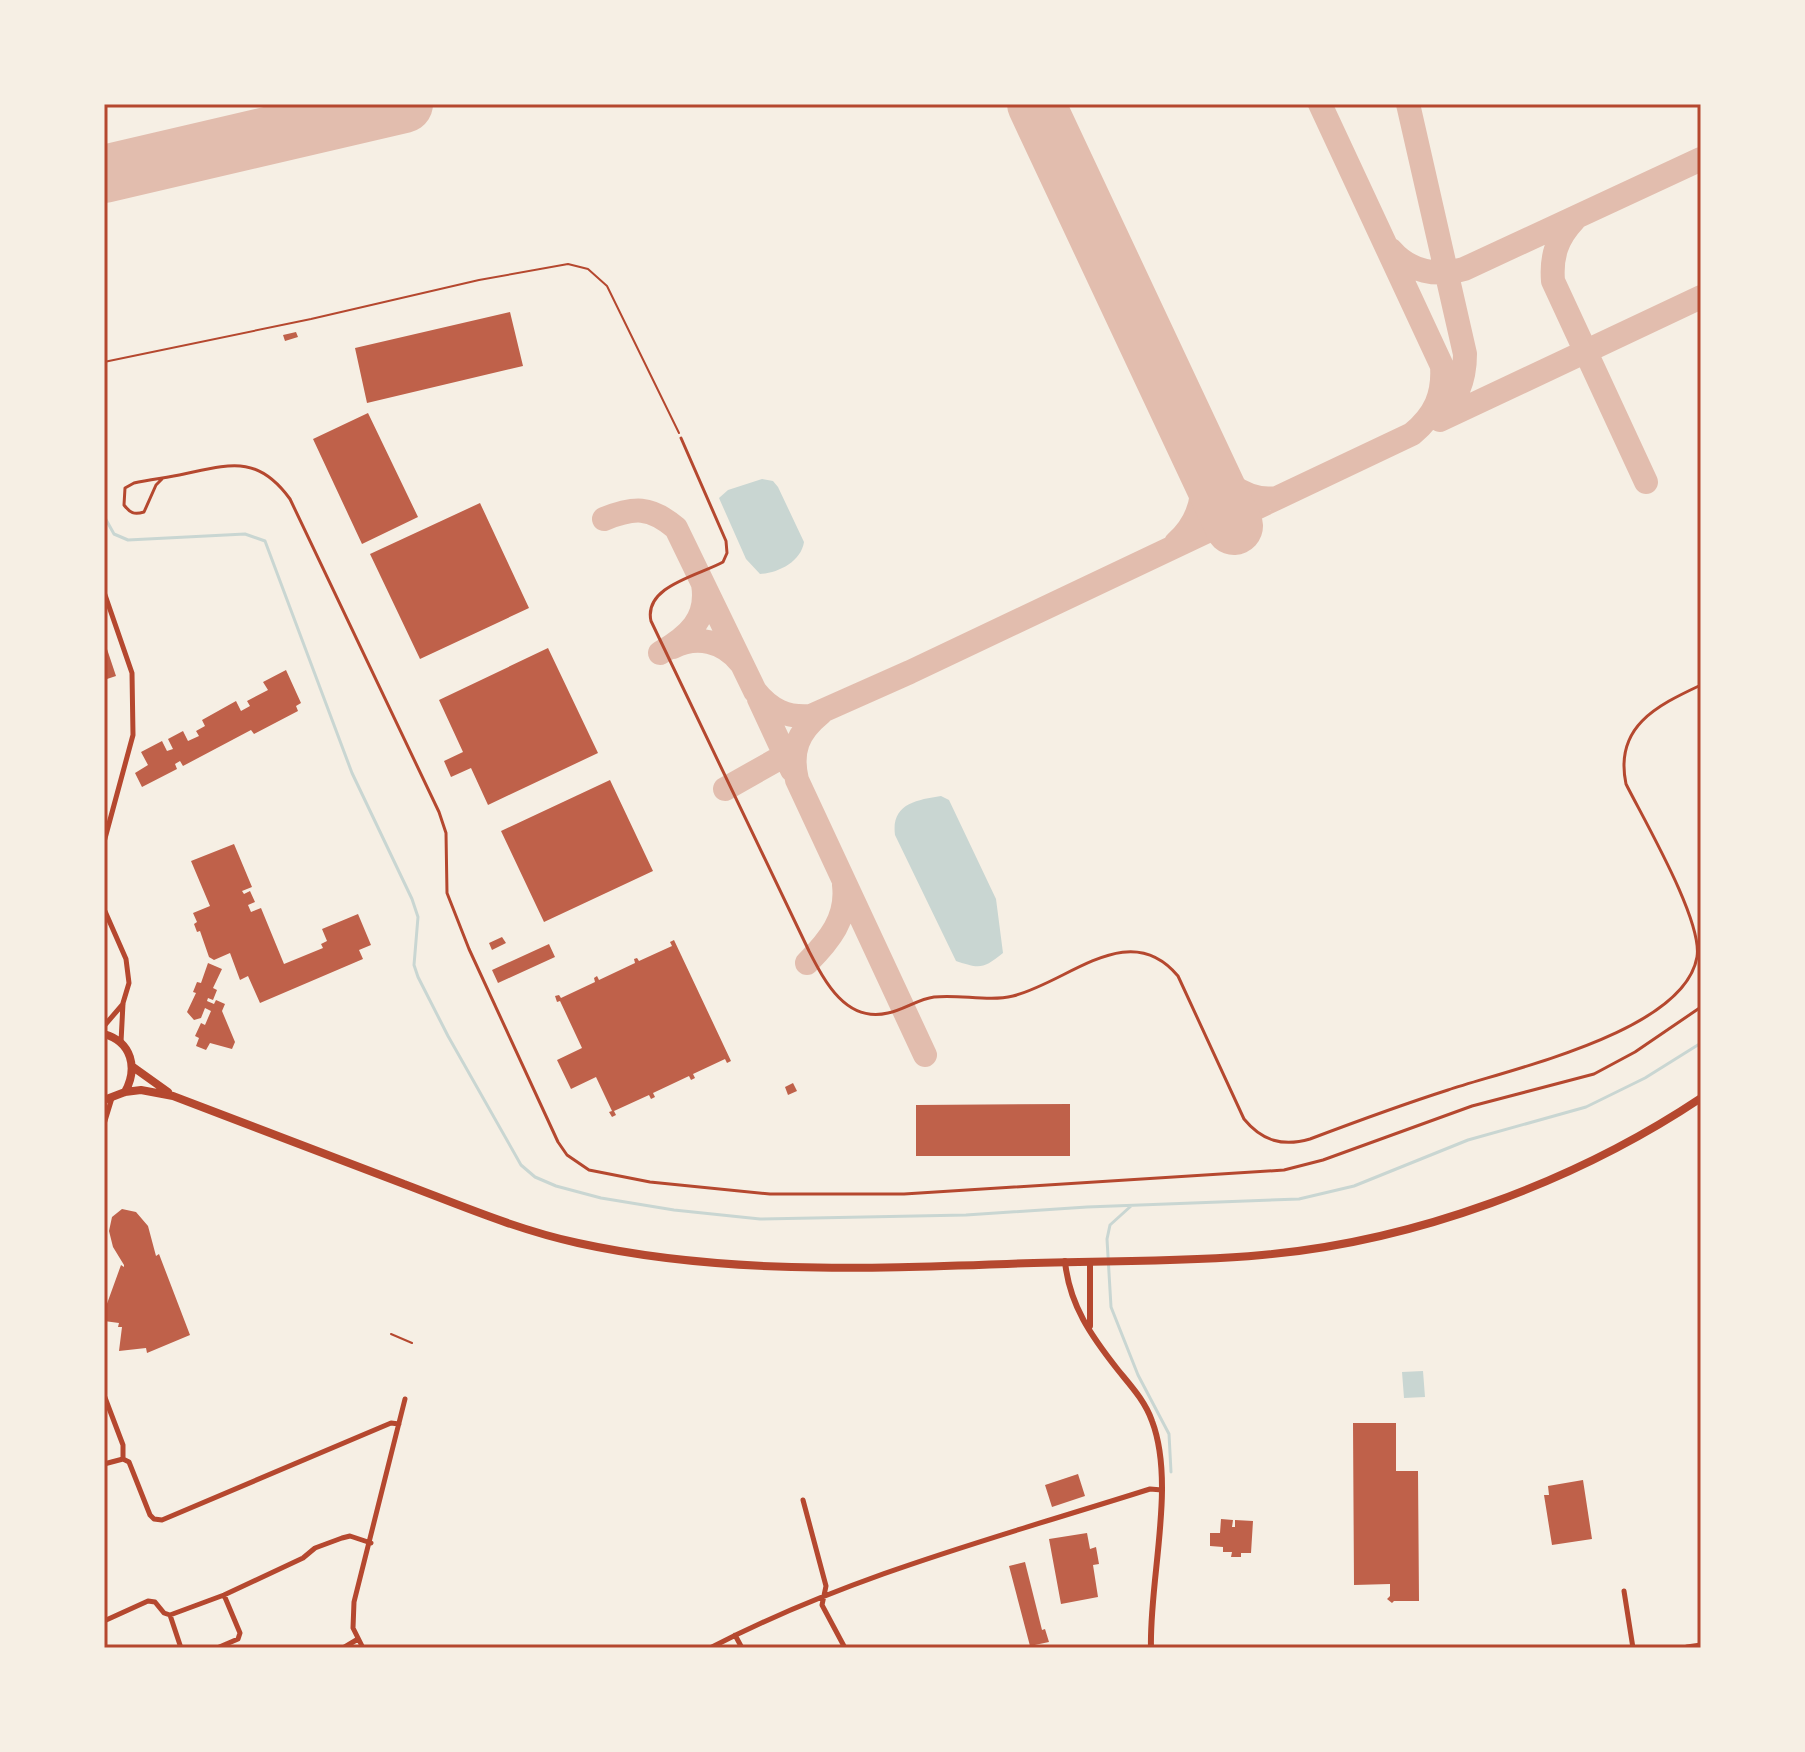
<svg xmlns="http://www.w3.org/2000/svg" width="1805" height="1752" viewBox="0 0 1805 1752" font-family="'PT Sans Narrow',sans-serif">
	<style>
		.water { fill: #c9d6d2 }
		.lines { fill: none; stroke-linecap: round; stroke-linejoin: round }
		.stream { stroke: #c9d6d2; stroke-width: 3 }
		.taxiway { stroke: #e2bdae; stroke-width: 24 }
		.runway { stroke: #e2bdae; stroke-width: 58 }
		.building { fill: #bf614a }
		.path { stroke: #b5482f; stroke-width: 2 }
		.service { stroke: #b5482f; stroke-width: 3 }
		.minor { stroke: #b5482f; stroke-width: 5 }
		.tertiary { stroke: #b5482f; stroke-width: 6 }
		.secondary { stroke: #b5482f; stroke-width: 7 }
		.primary { stroke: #b5482f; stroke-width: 8 }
		.neatline { fill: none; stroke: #b5482f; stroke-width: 3 }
	</style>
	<rect width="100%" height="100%" fill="#f6efe4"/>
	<path class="water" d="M762,479L773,481L778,487L804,542C801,562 778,573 760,574L746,559L719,498L728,490Z
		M941,796L949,800L996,899L1003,953C983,969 980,969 956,961L895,835C891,804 916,800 941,796Z
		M1423,1371L1425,1397L1404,1398L1402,1372Z"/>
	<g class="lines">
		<path class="stream" d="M104,516L114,534L128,540L245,534L265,541L352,773L412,899L418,917L414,965L418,977L448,1036L521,1165L535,1177L556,1186L601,1198L674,1210L760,1219L966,1215L1087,1207L1299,1199L1354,1186L1468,1140L1586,1107L1645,1078L1701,1043
			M1131,1206L1110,1225L1107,1239L1111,1307L1138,1375L1169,1434L1171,1472"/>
		<path class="taxiway" d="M1408,104L1465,354C1465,380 1457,401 1438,418
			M1574,220C1557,238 1551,256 1553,281L1646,482
			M1391,250C1410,272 1437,277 1464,269L1701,159
			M1440,420L1701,297
			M1199,451C1214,476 1245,503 1276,498
			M604,519C634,507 650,506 676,528L755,691C770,710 787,718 811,716L910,672L1412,434C1435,415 1444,395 1442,366L1320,104
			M1176,543C1208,514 1207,478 1193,440
			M673,647C697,635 723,641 740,662
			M660,653C688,637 709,619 703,584
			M759,699L792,770
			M820,714C798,732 790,751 797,780L925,1055
			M725,789L778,759L793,745
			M807,963C829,941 848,918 844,885"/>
		<path class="runway" d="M1036,104L1234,526
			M104,174L404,104"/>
	</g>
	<path class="building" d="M510,312L523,366L367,403L355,348Z
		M296,332L298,337L285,341L283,335Z
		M368,413L418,517L362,544L313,439Z
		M480,503L529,608L420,659L370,554Z
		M104,640L116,676L104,680Z
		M548,648L598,753L488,805L471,768L451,777L444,761L463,752L439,700Z
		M286,670L301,703L296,706L298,711L254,734L251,730L183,766L180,761L175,764L177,769L142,787L135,773L148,765L141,752L162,741L167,751L173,749L168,739L183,731L188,741L199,736L196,731L205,726L202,720L236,701L241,711L250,706L247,701L268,690L263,682Z
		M610,780L653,871L544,922L501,831Z
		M234,844L252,887L242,891L244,894L250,891L255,902L248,905L251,912L261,908L284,964L323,948L321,944L327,941L322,929L358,914L371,945L359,950L363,959L260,1003L248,976L240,980L230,953L214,960L209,957L200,931L197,932L194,924L197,922L193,913L210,906L191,861Z
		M502,937L506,943L492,950L489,943Z
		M674,940L731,1061L727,1063L725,1059L693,1074L695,1078L691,1080L689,1076L653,1093L655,1097L651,1099L649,1095L614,1111L616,1115L612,1117L609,1112L612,1111L596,1077L571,1089L557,1060L582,1048L560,1001L557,1002L555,996L559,995L561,998L595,982L594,978L597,976L599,980L635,963L634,959L637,958L639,961L672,946L670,942Z
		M549,944L555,957L498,983L492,970Z
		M208,963L222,969L213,988L217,990L213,1000L208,998L207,1001L214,1004L216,1000L225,1004L222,1011L235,1042L232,1049L210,1043L206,1050L196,1046L199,1038L195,1036L201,1023L205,1025L211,1011L205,1008L201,1018L194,1020L187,1012L196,993L193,992L197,982L201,983Z
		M793,1083L797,1091L788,1095L785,1087Z
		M1070,1104V1156H916V1105Z
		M122,1209L136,1212L148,1226L156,1256L159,1254L190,1335L147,1353L146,1348L119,1351L122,1327H118L119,1323L104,1321V1312L121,1265L124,1267V1265L113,1247L109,1231L112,1217Z
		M1353,1423H1396V1471H1418L1419,1601H1394L1392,1603L1387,1599L1390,1596V1584L1354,1585Z
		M1078,1474L1085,1496L1052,1507L1045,1485Z
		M1583,1480L1592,1539L1552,1545L1544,1495H1549L1548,1486Z
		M1221,1519L1233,1520L1232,1527H1235V1520L1253,1521L1251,1553H1241V1557H1231L1232,1552H1223V1547L1210,1546V1533H1220Z
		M1087,1533L1090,1549L1096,1547L1099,1564L1093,1565L1098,1597L1061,1604L1049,1539Z
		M1025,1562L1042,1630L1045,1629L1049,1642L1030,1646L1009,1566Z"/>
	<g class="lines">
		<path class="path" d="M104,362L311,319L479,280L568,264L588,269L607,286L679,433
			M391,1334L412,1343"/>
		<path class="service" d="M681,438L726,541L727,553L723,562C700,575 643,586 651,621L809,951C825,982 846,1023 888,1013C904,1010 918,999 934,997C960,994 988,1002 1013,996C1069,982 1129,917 1178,976L1244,1119C1262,1141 1283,1147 1310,1139C1355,1122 1401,1105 1448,1090C1510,1069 1684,1032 1697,957C1703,921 1644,820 1626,784C1614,727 1656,706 1701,685
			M163,478L156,485L144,512C134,515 130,513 124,505L125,488L134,483C150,479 167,478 184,474C231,464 258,455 290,499L439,812L446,833L447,893L469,949L558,1142L567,1155L589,1170L650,1182L770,1194H904L1284,1170L1323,1160L1472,1106L1594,1074L1635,1052L1701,1007"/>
		<path class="minor" d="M104,592L132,673L133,735L104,842
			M104,909L126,959L129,983L123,1003L121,1042
			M104,1026L123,1004
			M104,1124L112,1098
			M104,1395L123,1445V1458
			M104,1464L123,1459L129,1462L150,1515L154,1519L162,1520L391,1423L399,1424
			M803,1500L826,1586L822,1605L845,1648
			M1624,1591L1633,1648
			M170,1615L224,1595L303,1558L315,1548L342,1538L350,1536L371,1543
			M170,1615L181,1648
			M104,1621L148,1601L155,1602L164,1613L170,1615
			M735,1635L742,1648
			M217,1648L238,1639L240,1633L224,1595
			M343,1648L358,1639
			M363,1648L353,1628L354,1602L405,1399
			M710,1648C848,1576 1002,1536 1150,1489L1162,1490"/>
		<path class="tertiary" d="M1065,1261C1069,1305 1092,1337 1118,1370C1131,1386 1145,1401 1152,1421C1176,1484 1149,1580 1151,1648
			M1090,1326V1261"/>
		<path class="secondary" d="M1687,1648L1701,1646"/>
		<path class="primary" d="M104,1034C132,1042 138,1068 125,1092
			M133,1067L168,1092
			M104,1100L125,1092L141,1090L173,1096C250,1126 327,1155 404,1184C462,1206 518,1230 578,1243C719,1274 863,1269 1007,1264C1091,1260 1178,1263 1262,1255C1413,1242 1575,1182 1701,1098"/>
	</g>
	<rect width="1805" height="1752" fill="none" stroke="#f6efe4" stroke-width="212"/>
	<rect x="106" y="106" width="1593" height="1540" class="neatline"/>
</svg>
